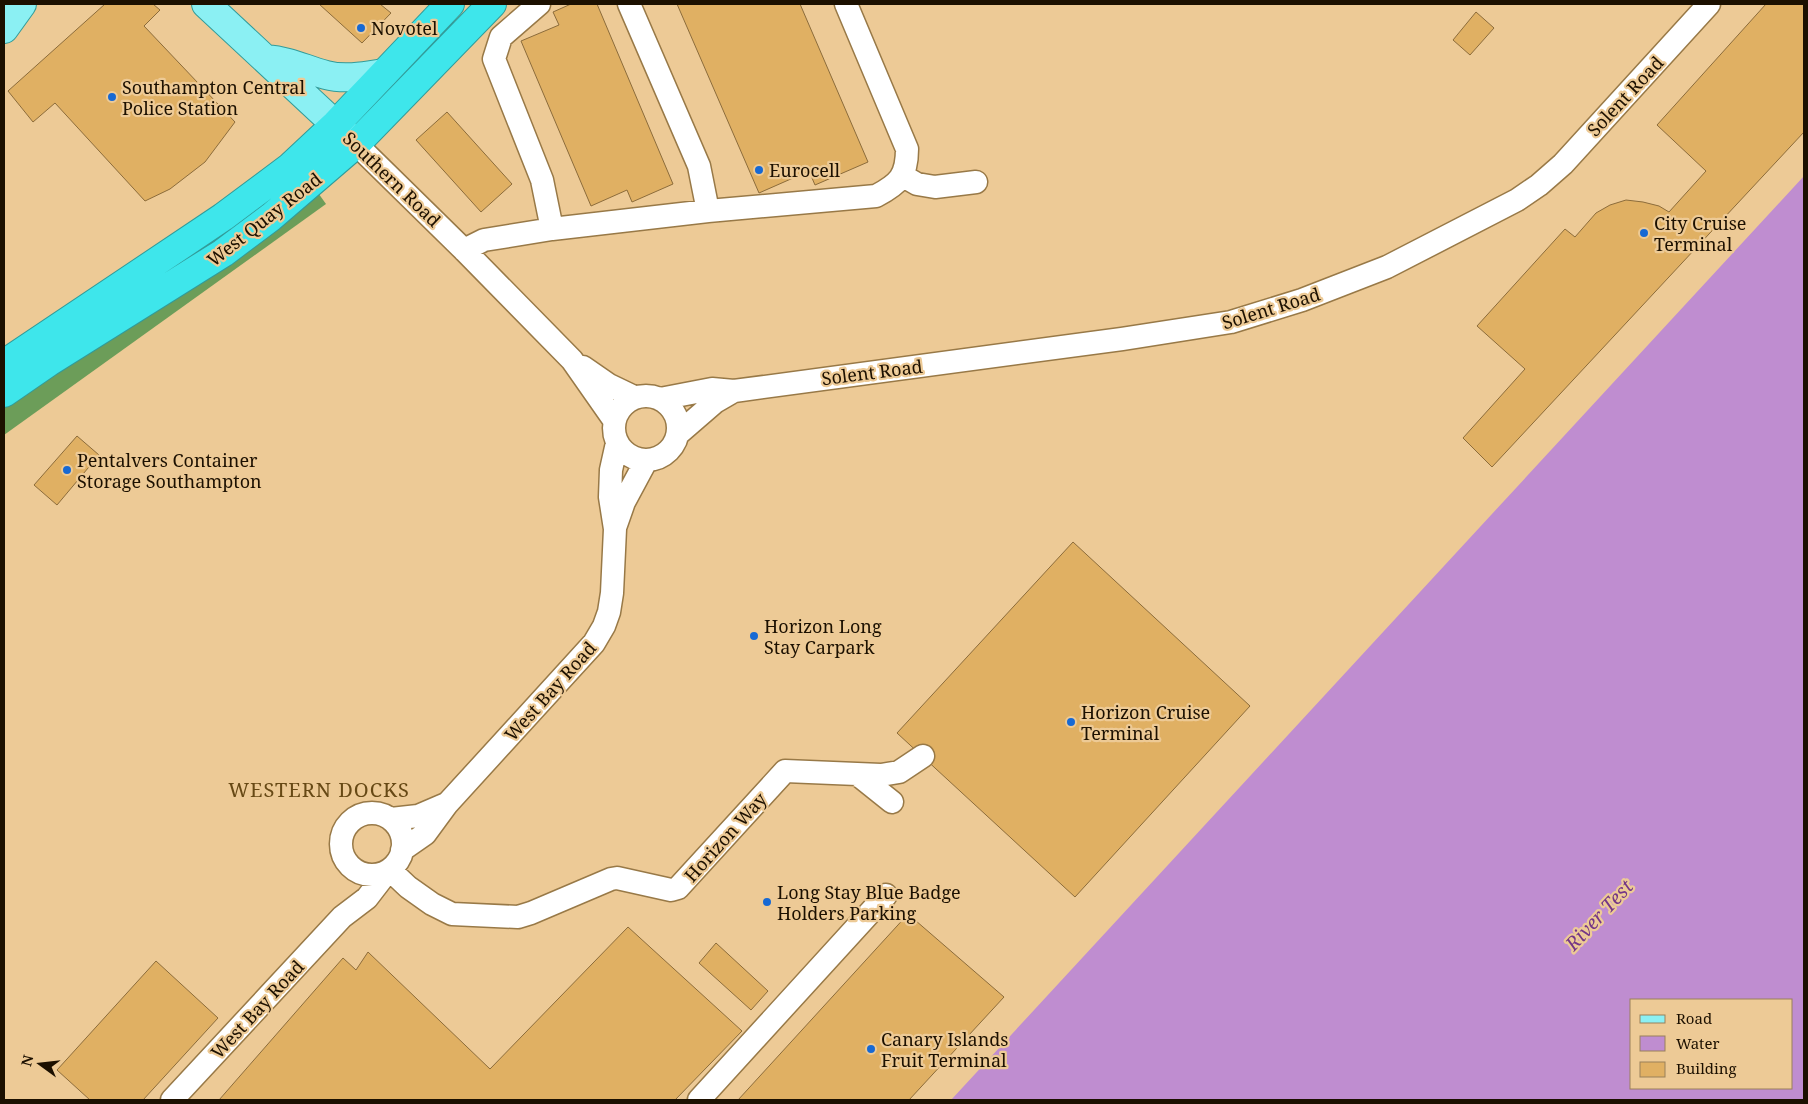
<svg xmlns="http://www.w3.org/2000/svg" width="1808" height="1104" viewBox="0 0 1808 1104" font-family="'Noto Serif',serif">
	<style>
		.forest { fill: #6c9d59 }
		.water { fill: #bf8dd0; fill-rule: evenodd }
		.building { fill: #e0b063; stroke: #8c6c3b }
		.lines { fill: none; stroke-linecap: round; stroke-linejoin: round }
		.minor-casing { stroke: #987947; stroke-width: 25 }
		.major-casing { stroke: #329b99; stroke-width: 30 }
		.highway-casing { stroke: #329b99; stroke-width: 30 }
		.minor { stroke: #fff; stroke-width: 22 }
		.major { stroke: #8bf0f3; stroke-width: 28 }
		.highway { stroke: #3ee6eb; stroke-width: 28 }
		.poi-dot { fill: #1769d3; stroke: #edca96; stroke-width: 2 }
		.labels { text-anchor: middle; dominant-baseline: central; stroke-width: 4.5; stroke-linejoin: round; paint-order: stroke }
		.poi-label { font-size: 18px; fill: #1c1000; stroke: #edca96; text-anchor: start }
		.street-label { font-size: 18px; fill: #1c1000; stroke: #edca96 }
		.water-label { font-size: 19px; font-style: italic; fill: #743687; stroke: #edca96 }
		.quarter-label { font-size: 20px; letter-spacing: 1px; fill: #674915; stroke: #edca96 }
	</style>
	<rect width="100%" height="100%" fill="#edca96"/>
	<path class="forest" d="M316,190L326,204L4,435V404Z"/>
	<path class="water" d="M1804,176V1100H951ZM1632,1000H1792V1088H1632Z"/>
	<path class="building" d="M105,4H153L160,10L144,26L235,122L205,162L170,189L145,201L55,103L33,122L8,91Z
		M319,4H380L391,13L362,43Z
		M571,4H597L673,184L632,202L627,190L591,206L521,41L559,25L553,12Z
		M677,4H800L868,162L815,185L809,171L759,193Z
		M1766,4H1804V132L1492,467L1463,438L1525,369L1477,326L1565,229L1575,237L1596,213L1610,205L1626,200L1643,202L1659,206L1669,212L1706,171L1657,125Z
		M1476,12L1494,28L1470,55L1453,40Z
		M447,112L512,184L481,212L416,140Z
		M77,436L99,455L57,505L34,485Z
		M1073,542L1250,706L1075,897L897,733Z
		M908,914L1004,997L909,1100H738Z
		M628,927L742,1031L675,1100H219L343,958L356,970L368,952L490,1069Z
		M716,943L768,991L751,1010L699,963Z
		M156,961L218,1018L143,1100H90L57,1070Z"/>
	<g class="lines">
		<defs>
			<path id="minor" d="M539,4L501,37L494,59L542,180L552,229
				M629,4L699,166L708,211
				M356,144L464,250L572,360L614,420
				M903,176L917,184L935,187L976,182
				M464,250L484,240L552,229L708,211L876,196C899,184 907,176 907,149L846,4
				M583,367L609,385L634,397
				M614 428a32 32 0 1 1 64 0a32 32 0 1 1-64 0Z
				M660,399L712,389L734,391L1122,339L1231,322L1302,300L1387,267L1517,200L1539,185L1563,164L1709,4
				M678,434L715,402L734,391
				M616,525L624,502L646,461
				M857,774L892,802
				M341 844a31 31 0 1 1 62 0a31 31 0 1 1-62 0Z
				M391,819L418,816L446,804
				M402,850L425,834L447,804L594,643L604,626L609,612L612,593L615,529L610,497L611,470L617,443
				M390,870L408,887L432,904L452,914L518,917L531,913L611,879L617,878L671,890L678,888L785,771L881,775L899,772L923,756
				M172,1100L342,917L367,898L387,872
				M699,1100L886,895"/>
			<path id="major" d="M206,4L353,141
				M4,29L22,4
				M266,59C290,61 304,69 326,75C345,80 365,76 384,73"/>
			<path id="highway" d="M4,364L223,217L290,167L336,124L450,4
				M4,393L49,362L223,253L271,217L356,144L492,4"/>
		</defs>
		<use href="#minor" class="minor-casing"/>
		<use href="#major" class="major-casing"/>
		<use href="#highway" class="highway-casing"/>
		<use href="#minor" class="minor"/>
		<use href="#major" class="major"/>
		<use href="#highway" class="highway"/>
	</g>
	<g class="poi-dot">
		<circle cx="361" cy="28" r="5"/>
		<circle cx="112" cy="97" r="5"/>
		<circle cx="759" cy="170" r="5"/>
		<circle cx="1644" cy="233" r="5"/>
		<circle cx="67" cy="470" r="5"/>
		<circle cx="754" cy="636" r="5"/>
		<circle cx="1071" cy="722" r="5"/>
		<circle cx="767" cy="902" r="5"/>
		<circle cx="871" cy="1049" r="5"/>
	</g>
	<g class="labels">
		<g class="poi-label">
			<text x="371" y="28">Novotel</text>
			<text x="122" y="87">Southampton Central<tspan x="122" dy="21">Police Station</tspan></text>
			<text x="769" y="170">Eurocell</text>
			<text x="1654" y="223">City Cruise<tspan x="1654" dy="21">Terminal</tspan></text>
			<text x="77" y="460">Pentalvers Container<tspan x="77" dy="21">Storage Southampton</tspan></text>
			<text x="764" y="626">Horizon Long<tspan x="764" dy="21">Stay Carpark</tspan></text>
			<text x="1081" y="712">Horizon Cruise<tspan x="1081" dy="21">Terminal</tspan></text>
			<text x="777" y="892">Long Stay Blue Badge<tspan x="777" dy="21">Holders Parking</tspan></text>
			<text x="881" y="1039">Canary Islands<tspan x="881" dy="21">Fruit Terminal</tspan></text>
		</g>
		<g class="street-label">
			<text transform="translate(1625 96) rotate(-47)">Solent Road</text>
			<text transform="translate(392 179) rotate(44)">Southern Road</text>
			<text transform="translate(264 219) rotate(-38)">West Quay Road</text>
			<text transform="translate(1271 308) rotate(-17)">Solent Road</text>
			<text transform="translate(872 372) rotate(-7)">Solent Road</text>
			<text transform="translate(550 691) rotate(-48)">West Bay Road</text>
			<text transform="translate(725 837) rotate(-48)">Horizon Way</text>
			<text transform="translate(257 1009) rotate(-47)">West Bay Road</text>
		</g>
		<g class="water-label">
			<text transform="translate(1599 915) rotate(-47)">River Test</text>
		</g>
		<g class="quarter-label">
			<text x="319" y="789">WESTERN DOCKS</text>
		</g>
	</g>
	<rect width="1808" height="1104" fill="none" stroke="#1c1000" stroke-width="10"/>
	<rect x="1630" y="999" width="162" height="90" fill="#edca96" stroke="#99805a"/>
	<rect x="1640" y="1015" width="25" height="8" fill="#8bf0f3" stroke="#99805a"/>
	<text x="1676" y="1024" font-size="15" fill="#1c1000">Road</text>
	<rect x="1640" y="1036" width="25" height="15" fill="#bf8dd0" stroke="#99805a"/>
	<text x="1676" y="1049" font-size="15" fill="#1c1000">Water</text>
	<rect x="1640" y="1062" width="25" height="15" fill="#e0b063" stroke="#99805a"/>
	<text x="1676" y="1074" font-size="15" fill="#1c1000">Building</text>
	<g transform="translate(40 1064) rotate(285)" stroke="#edca96" stroke-width="4" paint-order="stroke">
	<path d="M0-4L9 19L0 12L-9 19Z" fill="#1c1000"/>
	<text y="-8" font-size="14" font-weight="bold" text-anchor="middle" fill="#1c1000">N</text>
	</g>
</svg>
